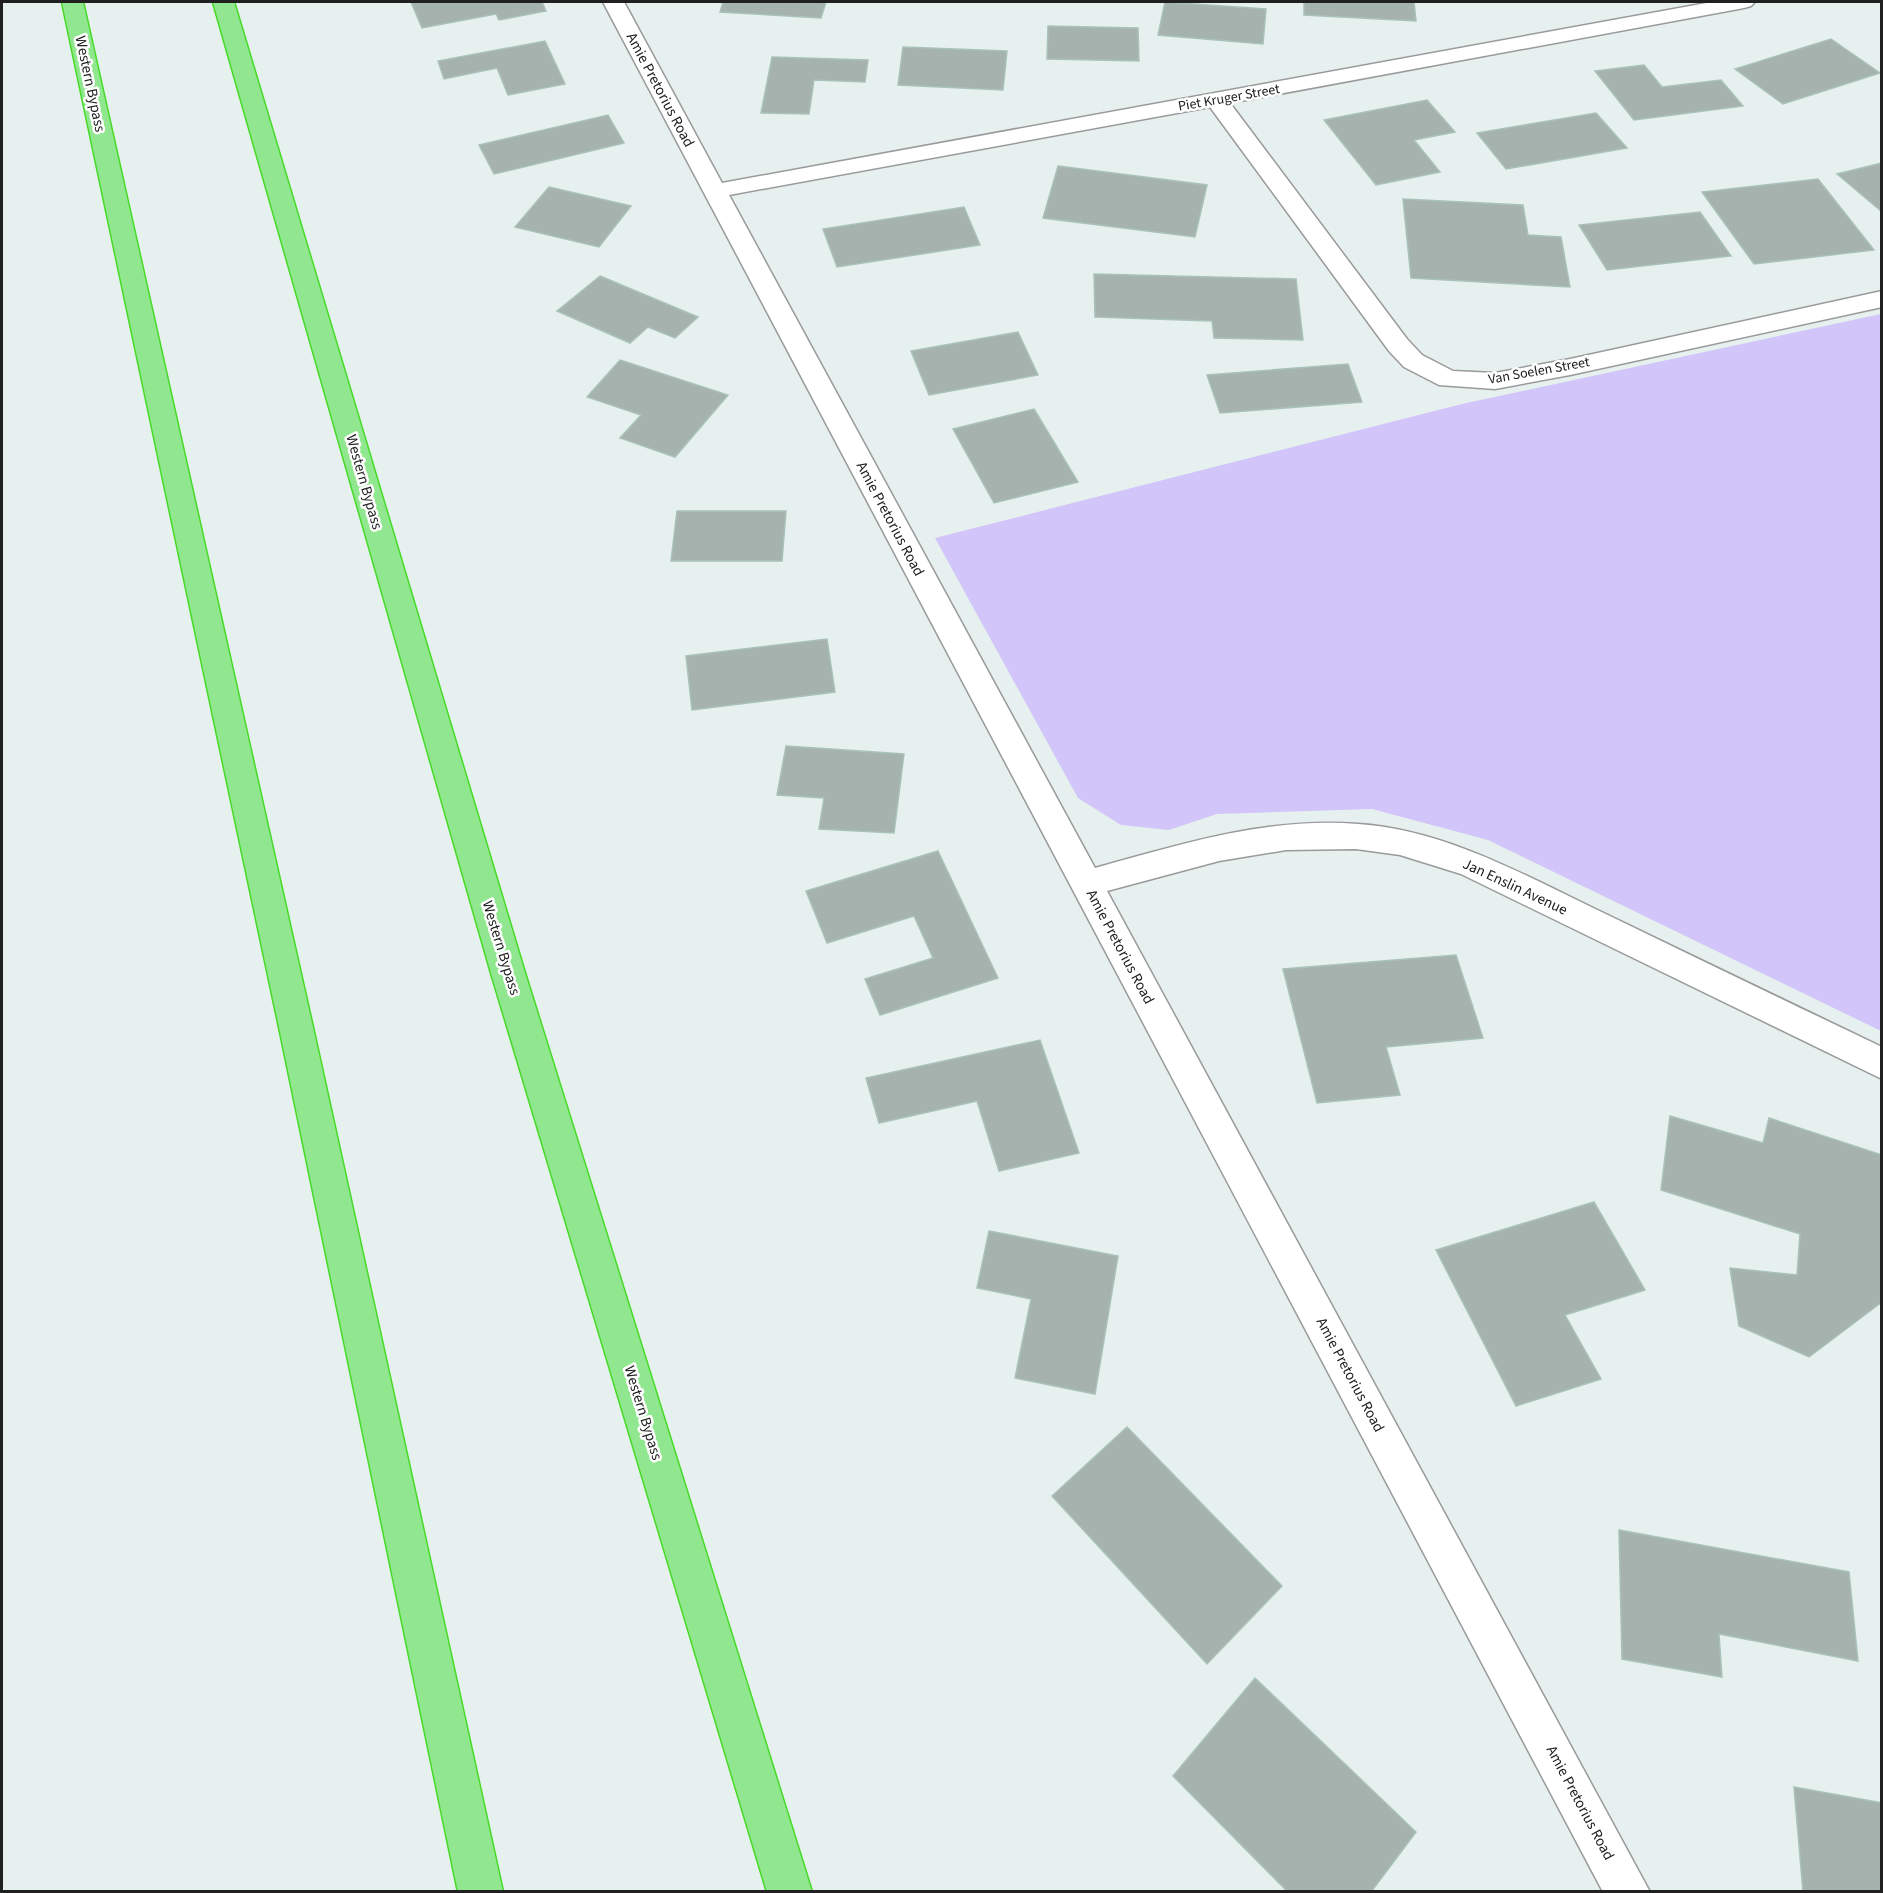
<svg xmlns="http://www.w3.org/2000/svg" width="1883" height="1893" viewBox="0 0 1883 1893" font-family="'Source Sans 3',sans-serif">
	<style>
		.park { fill: #d2c5f9 }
		.building { fill: #a6b2ae; stroke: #a9c2b8; stroke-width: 1.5 }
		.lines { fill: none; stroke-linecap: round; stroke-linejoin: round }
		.street-casing { stroke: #9a9a9a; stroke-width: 3 }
		.highway-casing { stroke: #47da28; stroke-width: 3 }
		.street { fill: #fff; fill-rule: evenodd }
		.highway { fill: #91e78f; fill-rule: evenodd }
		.labels { text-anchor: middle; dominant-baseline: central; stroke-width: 5; stroke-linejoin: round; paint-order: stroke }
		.far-street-label { font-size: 14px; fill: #202020; stroke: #fff }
		.street-label { font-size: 15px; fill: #202020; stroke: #fff }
	</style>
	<rect width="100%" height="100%" fill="#e6f0ef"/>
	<path class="park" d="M1881,314V1031L1488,840L1372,809L1217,814L1169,830L1121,825L1078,798L935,538L1462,404Z"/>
	<path class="building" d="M411,2H542L546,11L499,20L496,14L422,28Z
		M723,2H826L821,18L720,12Z
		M1165,2L1266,9L1263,44L1158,35Z
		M1304,2H1414L1416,21L1304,15Z
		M1048,26L1138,28L1139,61L1047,59Z
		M1831,39L1880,73L1783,104L1735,69Z
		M545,41L565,84L508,95L497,68L444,79L438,61Z
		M903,47L1007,51L1003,90L898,85Z
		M772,57L868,60L865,82L814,80L809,114L761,113Z
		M1644,65L1662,87L1721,80L1743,106L1634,120L1595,71Z
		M1427,100L1455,132L1414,140L1440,172L1376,185L1324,120Z
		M1596,113L1627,148L1506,169L1477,133Z
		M608,115L624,143L494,174L479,145Z
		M1882,163V212L1837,174Z
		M1058,166L1207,185L1195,237L1043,218Z
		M1818,179L1874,250L1754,264L1702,192Z
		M549,187L631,206L599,247L515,227Z
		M1403,199L1523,205L1528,235L1561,237L1570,287L1411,278Z
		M964,207L980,245L837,267L823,229Z
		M1700,212L1731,256L1607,270L1579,225Z
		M1094,274L1296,279L1303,340L1214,338L1212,321L1095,317Z
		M600,276L698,317L675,338L648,327L630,343L557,311Z
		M1018,332L1038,375L929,395L911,351Z
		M620,360L728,395L675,457L620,438L641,415L587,397Z
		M1348,364L1362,402L1220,413L1207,375Z
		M1034,409L1078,482L994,503L953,429Z
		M677,511H786L782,561H671Z
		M827,639L835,692L692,710L686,656Z
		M786,746L904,754L894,833L819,829L824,798L777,795Z
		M938,851L998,978L880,1015L865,979L933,958L914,916L827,943L806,891Z
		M1456,955L1483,1038L1386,1047L1400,1095L1317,1103L1283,969Z
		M1040,1040L1079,1153L999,1171L977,1101L879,1123L866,1078Z
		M1670,1116L1763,1143L1769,1118L1882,1155V1302L1809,1357L1739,1326L1730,1268L1797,1275L1800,1234L1661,1190Z
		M1594,1202L1645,1290L1565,1315L1601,1379L1516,1406L1436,1250Z
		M989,1231L1118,1256L1095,1394L1015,1378L1031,1299L977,1288Z
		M1127,1427L1282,1586L1207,1664L1052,1496Z
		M1619,1530L1849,1572L1858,1661L1719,1634L1722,1677L1622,1659Z
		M1255,1678L1416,1832L1371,1892H1288L1173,1776Z
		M1794,1787L1882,1803V1892H1803Z"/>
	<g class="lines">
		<defs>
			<path id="street" d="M603,2H624L722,183L1712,2H1755L1751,6L1744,8L1230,103L1407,339L1422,355L1453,371L1495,373L1570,359L1882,291V307L1570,375L1495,389L1439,385L1404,367L1389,351L1210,107L729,195L1095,868C1181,844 1268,817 1358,824C1449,830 1531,879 1612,917C1702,961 1792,1004 1882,1047V1079L1461,874L1400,855L1356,849L1286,850L1219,861L1107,891L1650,1892H1603Z"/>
			<path id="highway" d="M62,2H83L314,1032L503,1892H458L280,1032Z
				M213,2H234L525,973L812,1892H767L491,973Z"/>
		</defs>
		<use href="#street" class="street-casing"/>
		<use href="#highway" class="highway-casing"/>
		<use href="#street" class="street"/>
		<use href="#highway" class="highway"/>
	</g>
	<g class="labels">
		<g class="far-street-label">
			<text transform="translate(1229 98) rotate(-10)">Piet Kruger Street</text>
			<text transform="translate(1539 371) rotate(-10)">Van Soelen Street</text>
		</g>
		<g class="street-label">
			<text transform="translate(90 84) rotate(78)">Western Bypass</text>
			<text transform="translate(660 90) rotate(62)">Amie Pretorius Road</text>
			<text transform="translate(364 482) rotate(74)">Western Bypass</text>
			<text transform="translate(890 519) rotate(62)">Amie Pretorius Road</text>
			<text transform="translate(1515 887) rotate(25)">Jan Enslin Avenue</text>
			<text transform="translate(1120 947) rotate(62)">Amie Pretorius Road</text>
			<text transform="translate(501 948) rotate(73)">Western Bypass</text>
			<text transform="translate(1350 1375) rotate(62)">Amie Pretorius Road</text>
			<text transform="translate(643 1413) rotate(73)">Western Bypass</text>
			<text transform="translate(1580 1803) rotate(62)">Amie Pretorius Road</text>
		</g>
	</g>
	<rect width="1883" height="1893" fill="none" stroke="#202020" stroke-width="6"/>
</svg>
